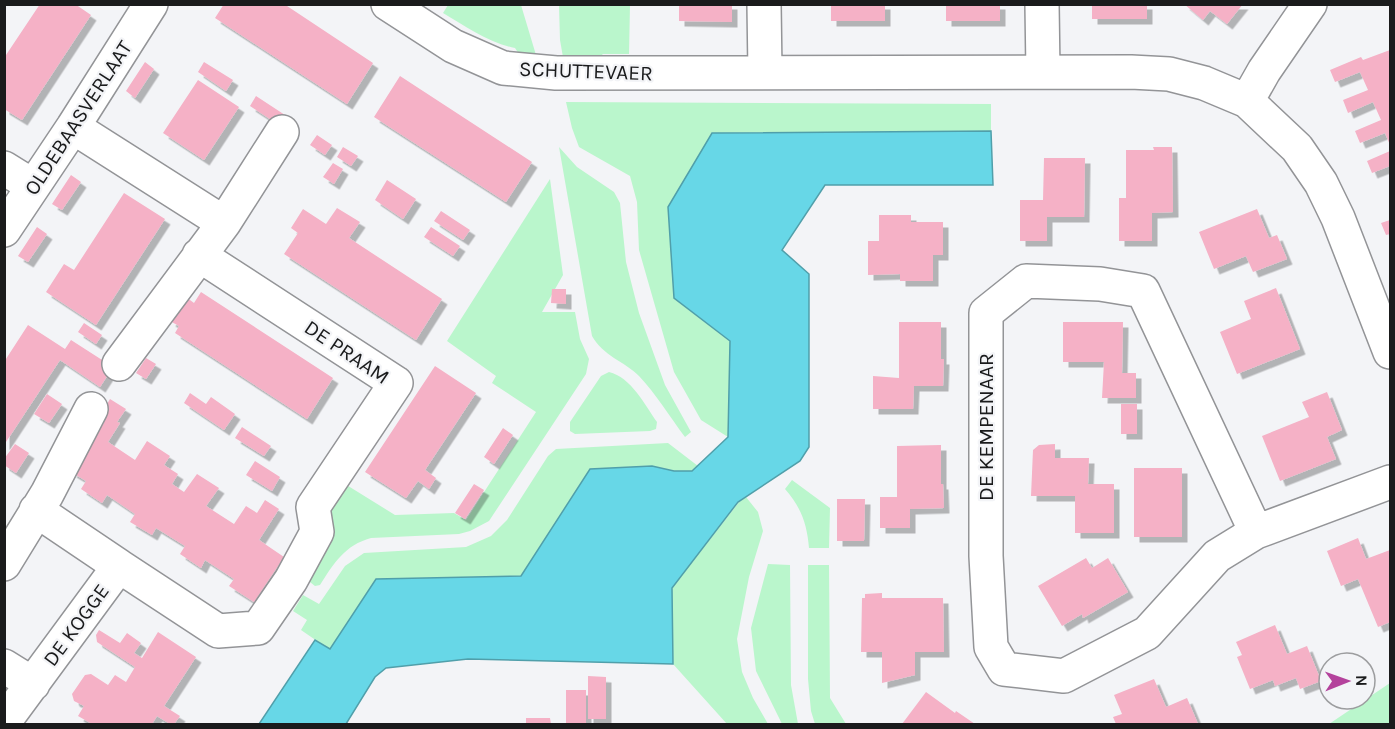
<svg xmlns="http://www.w3.org/2000/svg" width="1395" height="729" viewBox="0 0 1395 729" font-family="Karla,sans-serif">
	<style>
		.green { fill: #baf6cc }
		.water { fill: #67d7e7; stroke: #509faa; stroke-width: 1.5 }
		.building { fill: #f5b1c6; filter: url(#shadow) }
		.lines { fill: none; stroke-linecap: round; stroke-linejoin: round }
		.minor-casing { stroke: #939497; stroke-width: 36 }
		.minor { stroke: #fff; stroke-width: 33 }
		.labels { text-anchor: middle; dominant-baseline: central; stroke-width: 4.5; stroke-linejoin: round; paint-order: stroke }
		.street-label { font-size: 21px; fill: #1a1b1c; stroke: #f3f4f7 }
	</style>
	<defs>
		<filter id="shadow"><feDropShadow dx="5.5" dy="5.5" stdDeviation="0" flood-color="#0004"/></filter>
	</defs>
	<rect width="100%" height="100%" fill="#f3f4f7"/>
	<path class="green" d="M448,5H521L536,55L521,57L515,48C489,43 465,26 443,13Z
		M559,5H630L629,54H603L589,65L564,63L560,40Z
		M566,102L991,104V131L712,133L674,298L730,341L728,437L701,420L674,372L639,250L637,202L630,176L579,147L572,128Z
		M559,147L577,167L614,192L620,203L626,262L639,313L665,385L691,432L685,437C670,417 656,394 639,376C624,361 603,356 592,336Z
		M550,179L563,275L542,312H575L580,339L589,359L586,374L489,521L470,531L459,534L371,538C345,545 334,563 320,585L315,586L306,579L334,536L329,511L345,484L395,515L454,513L466,520L536,412L492,383L496,376L447,341Z
		M609,372C631,377 645,405 657,422L656,429L650,431L575,434L570,431V422L601,376Z
		M668,443L698,466L692,471H674L652,466L590,469L521,576L376,579L330,650L301,630L307,620L293,611L303,595L319,604L345,566L364,553L466,547L491,536L507,520L548,456L556,449Z
		M792,480L830,508L829,548H809C807,524 801,507 785,489Z
		M746,497L758,512L763,531L749,577L737,639L742,672L753,698L768,724H727L673,664L672,588L739,502Z
		M768,564L790,565L791,685L798,724H782L756,671L751,628Z
		M808,565H829L830,698L846,724H815L811,711L808,679Z
		M1390,683V724H1329Z"/>
	<path class="water" d="M991,131L993,185H825L782,250L809,274V447L800,461L738,502L672,588L673,664L468,659L386,668L375,677L346,724H259L315,640L330,649L376,579L521,576L590,469L652,466L674,471H692L728,437L730,341L674,298L668,207L712,133Z"/>
	<path class="building" d="M40,4H75L91,15L22,120L4,109V58Z
		M224,4H284L373,63L347,104L215,18Z
		M679,4H732V22L679,21Z
		M831,4H885V21H831Z
		M946,4H1000V21H946Z
		M1092,4H1147V19H1092Z
		M1184,4H1243L1227,24L1210,11L1203,20Z
		M1390,50V145L1385,133L1360,143L1355,131L1381,120L1373,102L1348,113L1343,100L1368,90L1360,72L1335,82L1330,70L1361,57L1363,60Z
		M145,62L154,69L135,98L126,91Z
		M204,62L233,80L226,91L198,72Z
		M400,76L532,162L506,202L374,117Z
		M198,80L239,107L204,160L163,133Z
		M256,96L285,115L279,125L250,106Z
		M317,135L332,145L325,155L310,145Z
		M343,147L358,156L351,166L337,157Z
		M1153,147H1172L1173,212L1152,213V241H1119V198H1126V150H1154Z
		M1390,151V166L1372,173L1367,161Z
		M1044,158H1085L1084,217H1047V241H1020V200H1043Z
		M333,163L343,169L334,184L323,177Z
		M71,175L81,182L62,210L52,204Z
		M387,180L416,199L403,219L375,200Z
		M124,193L165,219L96,325L46,292L64,264L74,270Z
		M337,208L360,222L349,238L442,299L416,340L284,254L298,233L291,228L303,209L326,224Z
		M1257,209L1269,238L1277,235L1287,259L1253,272L1246,256L1214,269L1199,232Z
		M441,211L470,230L463,240L434,221Z
		M879,215H911V222H943V255H933V281H900V274L868,275V241H879Z
		M1390,220V234L1386,235L1381,223Z
		M37,227L47,234L28,262L18,256Z
		M431,227L460,246L453,256L424,237Z
		M1276,288L1300,349L1237,374L1220,332L1251,319L1244,301Z
		M552,289H566V304L551,303Z
		M201,292L333,378L307,419L175,333L179,326L170,321L186,297L194,303Z
		M899,322H941V359H944L943,386H914L913,409H873V376L899,378Z
		M1063,322H1123L1122,373H1136V398H1102L1104,362H1063Z
		M84,323L102,335L96,344L78,332Z
		M28,325L65,349L71,340L113,367L100,387L60,360L4,445V362Z
		M146,358L156,364L146,379L136,373Z
		M435,366L476,393L425,470L436,478L429,489L418,481L406,498L365,472Z
		M1327,392L1342,430L1327,437L1336,459L1280,481L1262,436L1309,417L1302,402Z
		M190,393L206,404L211,397L235,414L224,430L184,403Z
		M47,394L62,404L49,423L34,414Z
		M110,399L126,409L117,422L120,423L108,442L135,460L147,441L170,456L164,465L178,474L172,484L184,492L197,474L219,488L206,506L234,524L246,506L257,513L265,500L279,509L259,540L284,557L254,602L229,586L234,579L205,560L201,568L180,554L185,546L156,528L152,535L130,522L135,514L107,495L102,503L81,489L86,481L71,472L104,423L98,419Z
		M1121,404H1137V434H1121Z
		M242,427L271,446L264,456L235,438Z
		M503,428L513,435L494,464L484,457Z
		M15,444L29,453L16,473L4,465V459Z
		M1055,444V458H1089L1088,484H1114V533H1075V496H1031L1033,450L1039,445Z
		M941,445V484H943L944,508L910,509V528H880V497H897V446Z
		M255,461L280,477L272,491L246,475Z
		M1134,468H1182V537H1134Z
		M474,484L484,490L465,519L455,513Z
		M837,499H865L864,541H837Z
		M1358,538L1366,559L1390,550V622L1378,627L1358,579L1341,586L1327,551Z
		M1086,558L1092,568L1108,558L1128,592L1083,618L1082,614L1062,626L1038,586Z
		M882,593V598H943L944,652H915V675L882,683V652H861L862,598H865V594Z
		M1275,625L1287,654L1307,646L1321,681L1300,689L1296,678L1275,686L1273,680L1250,689L1237,657L1242,655L1236,642Z
		M99,630L120,643L127,633L141,643L134,653L142,658L158,632L196,657L164,706L180,716L174,724H170L157,716L152,724H92L78,716L84,706L74,701L72,694L85,675L91,674L108,685L115,675L126,682L135,667L97,642L96,635Z
		M588,676L606,677V719H588Z
		M1154,679L1166,707L1187,698L1198,724H1116L1113,717L1122,714L1114,695Z
		M566,690H586V724H566Z
		M926,692L955,713L956,711L975,724H902Z
		M526,718H550L551,724H526Z"/>
	<g class="lines">
		<defs>
			<path id="minor" d="M388,4L453,46L503,68L556,73L1131,72L1169,74L1204,83L1247,101L1297,148L1321,183L1338,218L1390,352
				M764,4L765,72
				M1042,4L1043,72
				M1247,101L1264,71L1310,4
				M73,127L224,223
				M4,168L33,186
				M4,230L73,127L151,4
				M119,364L224,223L282,132
				M36,510L119,566
				M1256,532L1143,291L1100,284L1026,281L986,313V556L991,647L1004,669L1064,676L1147,633L1217,556L1256,532L1390,482
				M4,564L47,494L91,409
				M4,666L33,684
				M7,724V718L119,566L218,631L258,628L291,580L317,532L313,507L396,383L199,255"/>
		</defs>
		<use href="#minor" class="minor-casing"/>
		<use href="#minor" class="minor"/>
	</g>
	<g class="labels">
		<g class="street-label">
			<text transform="translate(586 71) rotate(2)">SCHUTTEVAER</text>
			<text transform="translate(78 118) rotate(-57)">OLDEBAASVERLAAT</text>
			<text transform="translate(347 352) rotate(34)">DE PRAAM</text>
			<text transform="translate(986 427) rotate(-90)">DE KEMPENAAR</text>
			<text transform="translate(76 625) rotate(-54)">DE KOGGE</text>
		</g>
	</g>
	<rect width="1395" height="729" fill="none" stroke="#1a1b1c" stroke-width="12"/>
	<g transform="translate(1347 681) rotate(89)"><circle r="28" fill="#f3f4f7" stroke="#9c9d9f" stroke-width="1.5"/>
	<path d="M0-4.5L10 22L0 15L-10 22Z" fill="#b4429c"/>
	<text y="-9" font-size="16" font-weight="bold" text-anchor="middle" fill="#1a1b1c">N</text>
	</g>
</svg>
